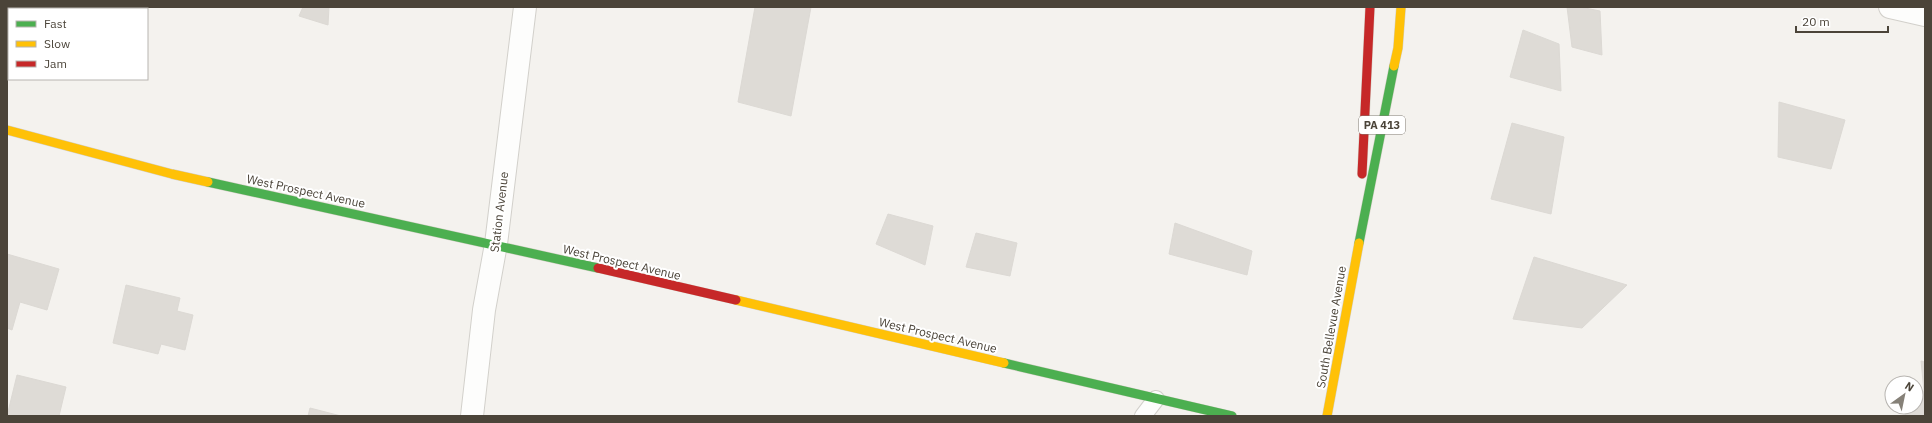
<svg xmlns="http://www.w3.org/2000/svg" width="1932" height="423" viewBox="0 0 1932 423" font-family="'IBM Plex Sans',sans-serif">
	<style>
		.building { fill: #dedbd6; stroke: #dcd9d4 }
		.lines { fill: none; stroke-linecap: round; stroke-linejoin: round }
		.lane-casing { stroke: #d2d0cb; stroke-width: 18 }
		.street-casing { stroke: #d2d0cb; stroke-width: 24 }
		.fast-casing { stroke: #d3cfc5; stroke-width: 10 }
		.slow-casing { stroke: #d3cfc5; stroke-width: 10 }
		.jam-casing { stroke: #d3cfc5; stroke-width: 10 }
		.lane { stroke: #fdfdfc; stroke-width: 16 }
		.street { stroke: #fdfdfc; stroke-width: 22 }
		.fast { stroke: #4caf50; stroke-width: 9 }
		.slow { stroke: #ffc107; stroke-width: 9 }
		.jam { stroke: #c62828; stroke-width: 9 }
		.labels { text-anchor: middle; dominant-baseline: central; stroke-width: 4; stroke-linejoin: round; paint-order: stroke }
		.shield { fill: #fff; stroke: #817c74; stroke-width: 1 }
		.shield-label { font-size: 11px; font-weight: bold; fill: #4b4439 }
		.street-label { font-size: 12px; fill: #4b4439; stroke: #fff }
	</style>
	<rect width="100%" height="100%" fill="#f4f2ee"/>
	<path class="building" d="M303,7H329L328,25L299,16Z
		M755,7H811L791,116L738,102Z
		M1567,7H1580L1600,11L1602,55L1572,47Z
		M1523,30L1559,44L1561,91L1510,77Z
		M1779,102L1845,120L1831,169L1778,157Z
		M1512,123L1564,137L1551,214L1491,199Z
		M888,214L933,226L925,265L876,244Z
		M1175,223L1252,251L1247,275L1169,254Z
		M976,233L1017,243L1010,276L966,267Z
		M7,254L59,269L47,310L20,302L12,330L7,328Z
		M1534,257L1627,285L1582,328L1513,319Z
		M126,285L180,298L177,311L193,315L185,350L161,344L158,354L113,343Z
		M1921,361L1925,362V416H1904L1911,407H1916V401L1924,391Z
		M17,375L66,387L59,416H7Z
		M310,408L341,416H308Z"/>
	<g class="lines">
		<defs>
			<path id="lane" d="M1143,416L1156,399"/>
			<path id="street" d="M1890,7L1925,15
				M472,416L484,310L496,244L525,7"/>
			<path id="fast" d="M208,182L598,268
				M1359,243L1394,66
				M1004,363L1232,416"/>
			<path id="slow" d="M1394,66L1398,48L1401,7
				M7,130L172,174L208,182
				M736,300L1004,363
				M1327,416L1359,243"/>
			<path id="jam" d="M1362,174L1370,7
				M598,268L736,300"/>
		</defs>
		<use href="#lane" class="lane-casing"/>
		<use href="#street" class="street-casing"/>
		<use href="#fast" class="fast-casing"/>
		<use href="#slow" class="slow-casing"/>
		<use href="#jam" class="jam-casing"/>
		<use href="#lane" class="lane"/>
		<use href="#street" class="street"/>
		<use href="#fast" class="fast"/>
		<use href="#slow" class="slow"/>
		<use href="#jam" class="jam"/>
	</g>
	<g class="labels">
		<rect class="shield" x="1359" y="116" width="46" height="18" rx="3"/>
		<g class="shield-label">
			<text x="1382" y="125">PA 413</text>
		</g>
		<g class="street-label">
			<text transform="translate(306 191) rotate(12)">West Prospect Avenue</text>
			<text transform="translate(499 212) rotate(-83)">Station Avenue</text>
			<text transform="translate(622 262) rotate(13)">West Prospect Avenue</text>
			<text transform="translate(1331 327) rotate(-80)">South Bellevue Avenue</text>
			<text transform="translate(938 335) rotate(13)">West Prospect Avenue</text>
		</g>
	</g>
	<rect width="1932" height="423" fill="none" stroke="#4b4439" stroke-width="16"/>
	<rect x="8" y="8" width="140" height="72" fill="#ffffff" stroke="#b7b4b0"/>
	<rect x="16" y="21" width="20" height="6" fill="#4caf50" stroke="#b7b4b0"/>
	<text x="44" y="28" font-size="12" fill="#4b4439">Fast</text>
	<rect x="16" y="41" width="20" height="6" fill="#ffc107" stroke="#b7b4b0"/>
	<text x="44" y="48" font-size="12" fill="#4b4439">Slow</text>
	<rect x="16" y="61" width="20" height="6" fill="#c62828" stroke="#b7b4b0"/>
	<text x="44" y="68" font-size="12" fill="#4b4439">Jam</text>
	<g transform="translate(1904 395) rotate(33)"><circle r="19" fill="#ffffff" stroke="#b7b4b0"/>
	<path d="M0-3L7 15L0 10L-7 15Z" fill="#868178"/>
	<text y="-6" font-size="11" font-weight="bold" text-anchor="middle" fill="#4b4439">N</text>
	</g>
	<path d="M1796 26v6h92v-6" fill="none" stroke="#4b4439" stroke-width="2"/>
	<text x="1802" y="26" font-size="12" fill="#4b4439" stroke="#ffffff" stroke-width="3" paint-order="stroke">20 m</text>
</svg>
